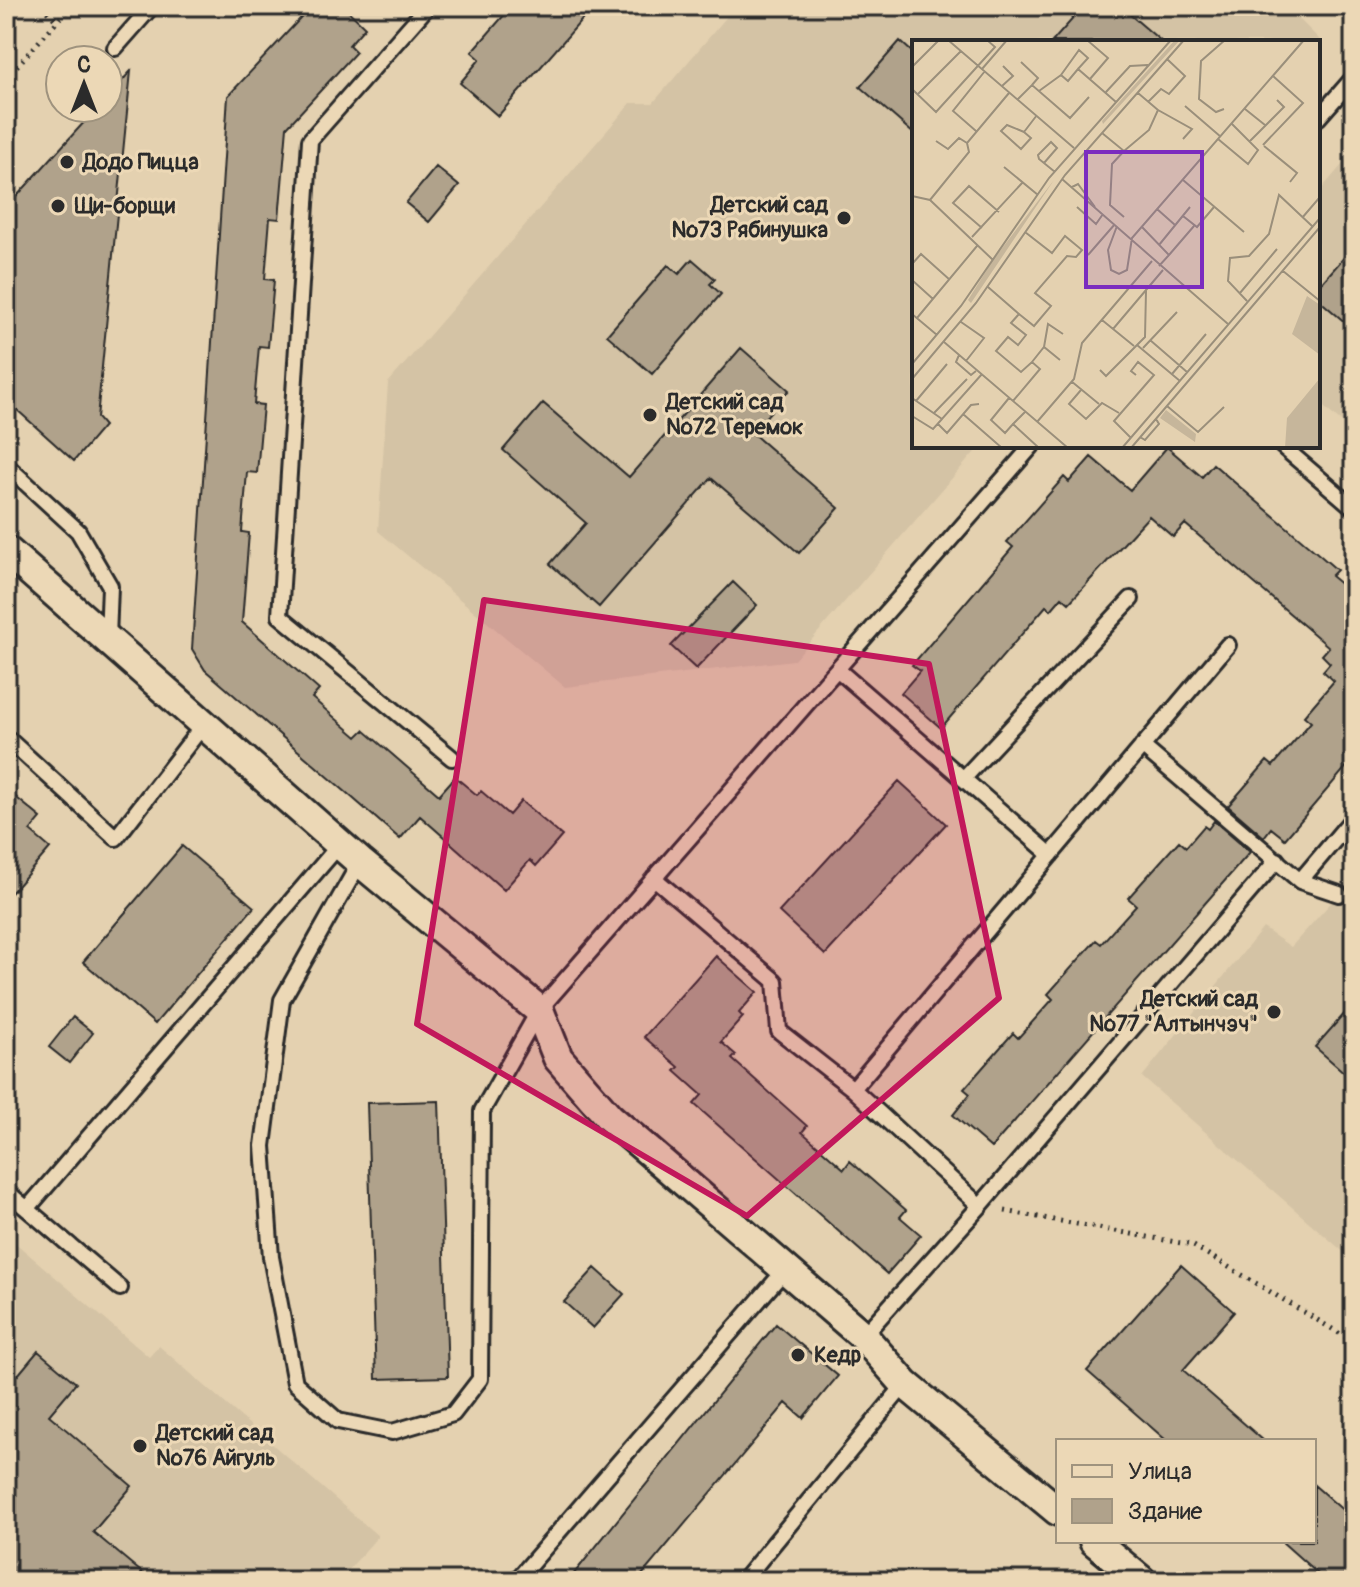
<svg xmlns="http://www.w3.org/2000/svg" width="1360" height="1587" viewBox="0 0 1360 1587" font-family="Pangolin,sans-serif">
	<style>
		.built { fill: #d4c3a5 }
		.building { fill: #b0a28b; stroke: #2b2b2b; stroke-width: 2 }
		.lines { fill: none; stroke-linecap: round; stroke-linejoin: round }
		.service-casing { stroke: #2b2b2b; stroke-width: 20 }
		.minor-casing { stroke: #2b2b2b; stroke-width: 34 }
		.path { stroke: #2b2b2b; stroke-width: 5; stroke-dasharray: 2 6; stroke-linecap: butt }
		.service { stroke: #ecd8b6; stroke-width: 14 }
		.minor { stroke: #ecd8b6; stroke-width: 28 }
		.marked { fill: #c2185b; fill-opacity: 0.2; stroke: #c2185b; stroke-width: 6; stroke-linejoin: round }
		.poi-dot { fill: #2b2b2b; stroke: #ecd8b6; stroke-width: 3 }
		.labels { text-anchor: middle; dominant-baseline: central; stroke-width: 6; stroke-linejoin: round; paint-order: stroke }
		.poi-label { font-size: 22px; font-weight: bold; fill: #2b2b2b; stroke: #ecd8b6; text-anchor: start }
		.inset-road { fill: none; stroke: #9a8f7b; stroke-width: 2 }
		.view { fill: #7b2cbf; fill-opacity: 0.15; stroke: #7b2cbf; stroke-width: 4 }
		.inset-edge { fill: none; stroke: #2b2b2b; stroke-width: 4 }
	</style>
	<rect width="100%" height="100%" fill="#e4d1b0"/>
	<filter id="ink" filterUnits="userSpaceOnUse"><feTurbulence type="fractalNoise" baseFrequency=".0125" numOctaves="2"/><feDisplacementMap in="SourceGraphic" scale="16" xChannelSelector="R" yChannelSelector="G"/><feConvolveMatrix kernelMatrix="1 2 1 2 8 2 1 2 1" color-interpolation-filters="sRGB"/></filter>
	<g filter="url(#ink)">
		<path class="built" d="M736,6H1286L1320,40L1318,48V42H914V446H980L794,660L565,687L378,531L388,383L631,103H653Z
			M1354,151V433L1318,402V193Z
			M1354,877V1261L1142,1077L1263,928L1291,947Z
			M6,1235L149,1357L159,1346L378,1536L339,1581H6Z"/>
		<path class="building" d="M312,6H343L365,27L349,45L356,52L287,127L279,219L270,218L265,279L274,280L268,347L259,346L254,404L263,405L257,473L247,472L242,532L249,533L242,622L319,690L312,698L357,737L364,730L439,795L455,777L477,795L481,791L509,815L521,801L562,836L536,866L530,860L504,890L420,816L400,839L205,670L192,649L228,96Z
			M512,6H594L498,116L460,83L480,59L472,52Z
			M1084,6H1120L1162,42H1052Z
			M900,41L914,54V134L860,87Z
			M131,71L97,418L104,426L74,461L6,400V208L97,108H108V96Z
			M436,167L459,186L429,222L406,203Z
			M1354,246V330L1318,299V287Z
			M692,259L715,279L710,284L721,294L652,374L607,335L668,265L679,274Z
			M741,348L789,390L752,433L839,508L799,553L711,478L599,607L550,564L586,523L503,450L543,403L629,477Z
			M1167,447L1202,477L1213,464L1337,570L1331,576L1354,595V758L1285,839L1271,828L1264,837L1228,806L1267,761L1273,766L1311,722L1304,716L1334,681L1323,671L1330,663L1322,655L1329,647L1185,524L1173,537L1149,516L1069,603L1062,597L1051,610L1046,606L941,728L901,693L920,671L912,665L1013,547L1007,542L1064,477L1069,482L1091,457L1130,490Z
			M733,582L757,605L696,669L671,646Z
			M899,781L946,824L825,955L779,912Z
			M6,789L41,818L30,831L50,848L6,899Z
			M1214,821L1250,852L991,1148L953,1115L970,1094L964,1089L1013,1033L1018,1038L1053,999L1048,994L1096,940L1101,944L1136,905L1128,898L1179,841L1186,847L1204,826L1208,829Z
			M182,846L254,907L155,1024L83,962Z
			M716,956L757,992L739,1013L743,1017L721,1042L736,1055L732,1059L807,1126L802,1132L844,1169L850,1161L906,1210L900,1217L921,1235L887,1274L694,1104L702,1095L675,1071L679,1067L644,1037Z
			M1354,1003V1081L1315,1047Z
			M73,1017L93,1033L69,1063L49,1047Z
			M439,1101L448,1377L376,1379L367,1103Z
			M1181,1265L1234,1312L1183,1370L1264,1441H1167L1087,1371Z
			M595,1268L624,1294L593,1328L564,1302Z
			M776,1324L838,1376L803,1418L786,1403L637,1581H568Z
			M38,1351L76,1383L49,1415L132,1486L93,1532L152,1581H6V1365L18,1375Z
			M1314,1485L1354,1520V1581H1326L1281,1541H1314Z"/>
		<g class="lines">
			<defs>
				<path id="service" d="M428,6L310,140L280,616L452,758
					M115,48L152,6
					M1318,118L1354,77
					M1282,446L1354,508
					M6,465L78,531L110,586L108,638
					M837,669L1051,855
					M6,737L116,838L204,724
					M1142,746L1300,881L1354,817
					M963,779L1131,599
					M360,862L282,1000L263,1146L271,1257L295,1383L338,1421L392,1432L453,1414L480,1379L482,1111L539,1010L1032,446
					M654,878L775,981L779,1031L853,1089L980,1206L863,1336
					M1300,881L1339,894
					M853,1089L1228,645
					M6,1191L120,1288
					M980,1206L1277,860
					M27,1209L340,844
					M516,1581L784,1271
					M743,1581L905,1384"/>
				<path id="minor" d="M6,550L360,862L539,1010L558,1058L609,1117L863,1336L905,1384L1058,1511
					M1094,1541L1142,1581"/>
			</defs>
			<use href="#service" class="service-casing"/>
			<use href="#minor" class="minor-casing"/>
			<path class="path" d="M41,6L57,21
				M6,78L71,6
				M1005,1211L1192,1245L1354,1342"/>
			<use href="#service" class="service"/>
			<use href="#minor" class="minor"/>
		</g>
	</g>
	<path class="marked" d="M484,600L929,664L999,998L747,1216L417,1024Z"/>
	<g class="poi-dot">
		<circle cx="67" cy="162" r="8"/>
		<circle cx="58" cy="206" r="8"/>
		<circle cx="844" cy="218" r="8"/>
		<circle cx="650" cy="415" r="8"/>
		<circle cx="1274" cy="1012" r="8"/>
		<circle cx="798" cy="1355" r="8"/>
		<circle cx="140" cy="1446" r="8"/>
	</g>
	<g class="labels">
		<g class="poi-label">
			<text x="83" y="162">Додо Пицца</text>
			<text x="828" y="205" text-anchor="end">Детский сад<tspan x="828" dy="25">№73 Рябинушка</tspan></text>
			<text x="74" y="206">Щи-борщи</text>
			<text x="666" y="402">Детский сад<tspan x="666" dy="25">№72 Теремок</tspan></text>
			<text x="1258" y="999" text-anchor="end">Детский сад<tspan x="1258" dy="25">№77 "Алтынчэч"</tspan></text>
			<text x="814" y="1355">Кедр</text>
			<text x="156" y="1433">Детский сад<tspan x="156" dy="25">№76 Айгуль</tspan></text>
		</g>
	</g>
	<g transform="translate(912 40)">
		<rect width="408" height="408" fill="#e4d1b0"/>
		<path d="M263,0H268L191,84L190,81ZM142,140L59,263L56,260L81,220ZM395,256L408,265V315L380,294ZM408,338V408H373L375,378ZM254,370L284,394L283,402L248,378Z" fill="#c6b69b"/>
		<path class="inset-road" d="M36,0L162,108M175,0L196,18L178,39M109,22L126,38L120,45M0,27L27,0M70,29L95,0M166,29L176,18L167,10L149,35L156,41L166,29L204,62M90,46L101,36L91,26M0,49L24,72L83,7L75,0M127,51L149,35M194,52L218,26L236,25M6,54L49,11M106,59L120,45L158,78L177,57M236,62L249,49L257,54L273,36L255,19M273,66L309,97M312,69L304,72L287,59L289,21L313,0M333,69L353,85M246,70L280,89L271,99M64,91L41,71L73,31M112,92L95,85L89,91L109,109L119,98L112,92L125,75M190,93L212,111L200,124L198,165L212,177M306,99L336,124L346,110L320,84M24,101L36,109L47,98L55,103M337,102L372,67L365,60M351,105L391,63L361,36M352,106L385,133L378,142M212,111L237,90L246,70L226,53M132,123L145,108L139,102L126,115L127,119L143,132M92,127L126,155M150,139L316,284M271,140L332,192M160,147L166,144L183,167M0,156L18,160L81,220M18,160L57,112L55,103L97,53M165,167L184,184L191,174M245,169L263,185M271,176L285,187L302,167M390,178L408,157M205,186L196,210L199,230L207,234L215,230L220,198L392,0M230,187L257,215L247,226M70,188L41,163L57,146L87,172M60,197L111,142M247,205L278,167M176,215L203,184M257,215L282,186M0,224L9,214L38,240M371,231L408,261M0,240L21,259M76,247L107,274L99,283L114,295L106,305L96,297L84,311L109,332L120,322L128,329L101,361M328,253L365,209M335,261L316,241L318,218L337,216L357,194L367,155L400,186M0,274L25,295M107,274L122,286L139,266L123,253L155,216L164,217L170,210L153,196L140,213L113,192M5,278L65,206M190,280L222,306M49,282L72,298L54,321M201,289L251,230M238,300L275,332M32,302L156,408M225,305L268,341M132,307L136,284L151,294M231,308L265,272M47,315L44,322L59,335L64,331M120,322L132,307L148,320M0,324L49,266L137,138L259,0M188,330L194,336L233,297L234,251M260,334L294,294M0,339L64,263L153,135L272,0M159,341L187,364M169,350L157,364L174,379L190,363L207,373M0,358L30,379L70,334M97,358L79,380L93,393L101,384M4,361L35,324M255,366L286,392L312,367M113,372L101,384L127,408M22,373L55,339M51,374L90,408M0,376L21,389L30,379M125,382L162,339L170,303L240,221M26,384L35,393L59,365L67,364M228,397L233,400L247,384L244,379M219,398L202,381L242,335L226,322L219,331L224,335M210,408L408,178M219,408L408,187"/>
		<path class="view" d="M174,112H290V247H174Z"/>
		<rect width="408" height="408" class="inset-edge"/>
	</g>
	<rect width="1360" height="1587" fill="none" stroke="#ecd8b6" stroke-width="32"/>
	<rect x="16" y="16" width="1328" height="1555" fill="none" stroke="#2b2b2b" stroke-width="3" filter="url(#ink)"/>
	<rect x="1056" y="1439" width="260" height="104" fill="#ecd8b6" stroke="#9f937e" stroke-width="2"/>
	<rect x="1072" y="1465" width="40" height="12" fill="#ecd8b6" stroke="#9f937e" stroke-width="2"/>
	<text x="1128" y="1479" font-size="24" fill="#2b2b2b">Улица</text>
	<rect x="1072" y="1499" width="40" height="24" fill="#b0a28b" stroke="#9f937e" stroke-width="2"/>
	<text x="1128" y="1519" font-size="24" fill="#2b2b2b">Здание</text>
	<g transform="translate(84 84)"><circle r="38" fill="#ecd8b6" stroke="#9f937e" stroke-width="2"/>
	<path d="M0-6L14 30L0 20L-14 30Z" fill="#2b2b2b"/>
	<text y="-12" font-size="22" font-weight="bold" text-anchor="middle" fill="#2b2b2b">С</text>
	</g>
</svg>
